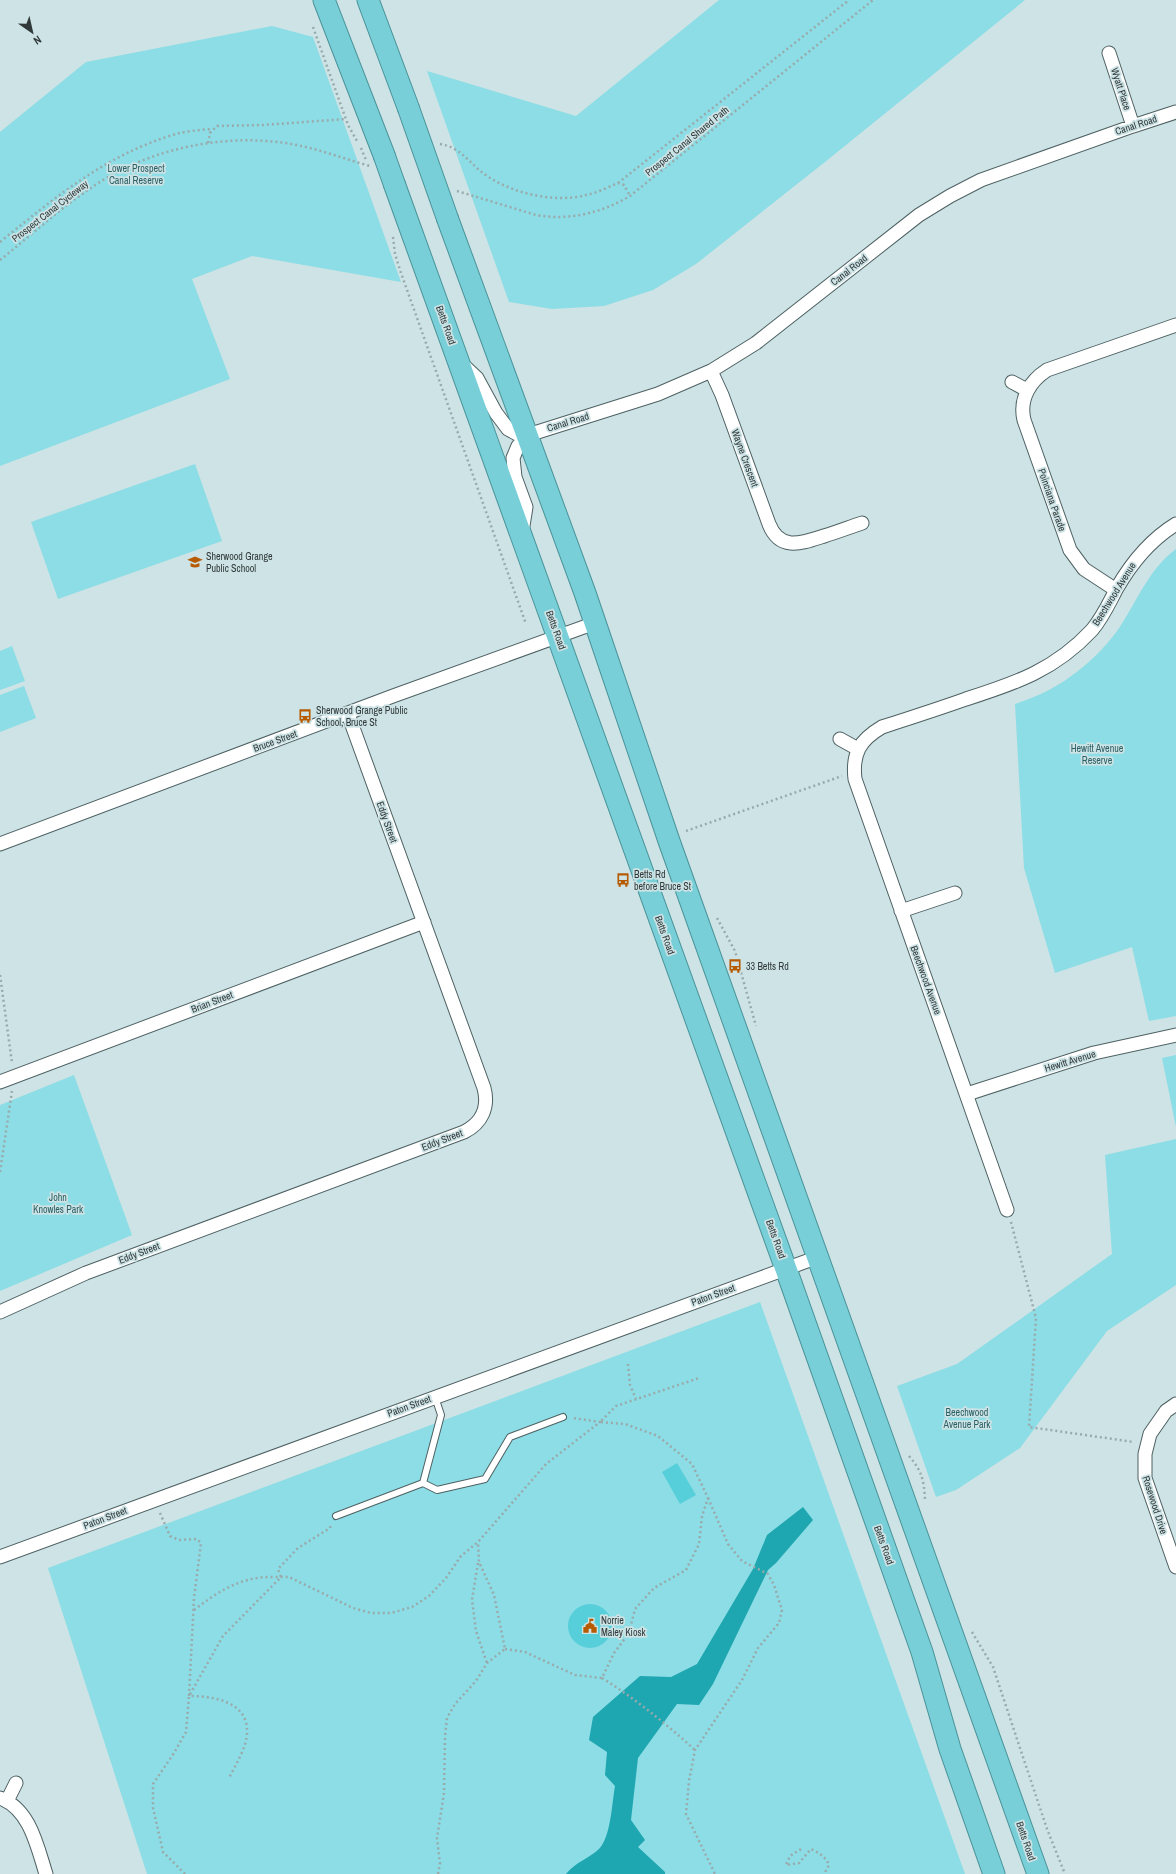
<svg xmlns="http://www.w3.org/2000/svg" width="1176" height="1874" viewBox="0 0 1176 1874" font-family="'Archivo Narrow',sans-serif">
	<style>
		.green { fill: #8cdde5 }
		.water { fill: #1ea6b1 }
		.building { fill: #57cfda }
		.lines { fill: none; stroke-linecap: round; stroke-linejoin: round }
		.service-casing { stroke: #4e6163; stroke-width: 8 }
		.minor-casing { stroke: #4e6163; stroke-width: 15 }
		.trunk-casing { stroke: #4a939a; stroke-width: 23 }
		.path { stroke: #99aaac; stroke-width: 2.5; stroke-dasharray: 2 3; stroke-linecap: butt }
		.service { stroke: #fff; stroke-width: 6 }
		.minor { stroke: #fff; stroke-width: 13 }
		.trunk { stroke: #78cfd7; stroke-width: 21 }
		.trunk-bridge-casing { stroke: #4a939a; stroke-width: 23; stroke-linecap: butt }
		.path-bridge { stroke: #99aaac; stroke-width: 2.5; stroke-dasharray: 2 3; stroke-linecap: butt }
		.trunk-bridge { stroke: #78cfd7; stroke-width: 21 }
		.labels { text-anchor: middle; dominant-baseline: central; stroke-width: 3.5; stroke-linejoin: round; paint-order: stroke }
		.street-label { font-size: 10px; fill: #31393a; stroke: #cde3e5 }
		.park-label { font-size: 10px; fill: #2c5f64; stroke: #cde3e5 }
		.poi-label { font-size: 10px; fill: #31393a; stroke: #cde3e5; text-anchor: start }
	</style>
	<rect width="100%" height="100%" fill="#cde3e5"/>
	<path class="green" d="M719,0H1025L825,162L696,264L653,290L604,306L552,309L509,302L427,71L576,116Z
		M272,26L313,37L401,282L252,256L192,279L230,379L0,466V132L86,62Z
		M195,464L222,541L58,599L31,522Z
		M1176,549V1016L1149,1021L1132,947L1055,973L1024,868L1015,704C1026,700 1038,696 1049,690C1079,674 1109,647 1126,617C1141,592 1152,567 1176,549Z
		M12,646L25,681L0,690V651Z
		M24,686L36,718L0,732V695Z
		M1176,1055V1127L1162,1058Z
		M74,1075L132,1235L0,1291V1105Z
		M1176,1139V1285L1107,1331L1020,1448L956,1490L936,1497L897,1386L957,1364L1112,1254L1105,1155Z
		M760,1302L965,1874H147L48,1568Z"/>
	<path class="water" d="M803,1507L813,1520L776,1563L768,1570L713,1684L699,1705L677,1704L638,1758L631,1820L645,1840L638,1847L665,1872V1874H566C577,1861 588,1859 599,1849C611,1837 612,1802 615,1786L605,1775L607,1752L589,1740L593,1717L640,1676L671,1677L697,1664L753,1569L767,1535Z"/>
	<path class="building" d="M677,1463L696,1495L680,1504L662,1472Z
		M568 1626a22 22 0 1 1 44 0a22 22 0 1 1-44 0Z"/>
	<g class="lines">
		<defs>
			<path id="service" d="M423,1483L437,1490L485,1479L510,1437L563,1417
				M336,1516L423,1483L441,1415L435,1397"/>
			<path id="minor" d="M1109,53L1133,126
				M462,364L477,378L496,413L508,429L519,435H528L658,394L711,371L756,343L919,215L950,196L981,180L1133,126L1176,112
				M711,371L722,395L769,524C780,552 802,543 824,536C837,532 850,527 862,523
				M1012,382L1027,390
				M522,532L526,507L515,477L513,458L518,446L528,435
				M1116,590L1084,569L1070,550L1024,420C1019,399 1030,381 1047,370L1176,325
				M840,739L858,749
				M0,844L393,696L595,623
				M901,911L955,893
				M0,1082L424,922
				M967,1094L1094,1053L1176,1035
				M1007,1210L855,779C852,753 860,740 882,727C910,718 938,709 966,699C1016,683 1055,670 1092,630C1103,617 1109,603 1117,588C1132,562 1150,540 1176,524
				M0,1312L86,1273L464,1132C482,1123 489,1107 484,1088L348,714
				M1176,1404L1166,1411L1150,1434L1145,1454V1478L1176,1567
				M0,1557L818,1257
				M0,1798C30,1809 37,1846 46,1874
				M7,1801L16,1783"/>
			<path id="trunk" d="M324,0L384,155
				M368,0L408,107
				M395,186L786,1269L922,1652L950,1749L994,1874
				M448,220L585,593L669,841L1038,1874"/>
		</defs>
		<use href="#service" class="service-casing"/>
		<use href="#minor" class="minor-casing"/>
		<use href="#trunk" class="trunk-casing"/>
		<path class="path" d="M313,27L348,125L357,141
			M208,143L210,133L217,126L263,125L346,119
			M440,144C458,147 466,158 479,170C505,192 553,204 586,195C597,193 608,187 618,183L624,185L630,196
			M618,183L849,0
			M457,191L536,215C569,221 601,213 630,196L873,0
			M393,237L395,254L401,273L526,624
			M0,242C56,197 105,155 176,134C187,131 200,130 212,129
			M0,260C29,237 57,211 88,190C142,151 218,133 285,143C314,147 341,158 370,166
			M686,831L842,776
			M717,918L735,951L756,1026
			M0,975L12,1063
			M0,1172L12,1091
			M1011,1222L1036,1318L1029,1427L1134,1442
			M628,1364L630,1385L636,1399
			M909,1456C922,1471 924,1480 925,1500
			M708,1498L728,1544L742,1561L768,1574L774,1585L782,1610L779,1623L758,1648L742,1680L695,1750L689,1781L686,1814L715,1874
			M160,1513L170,1536L179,1540L197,1539L201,1543L194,1598L189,1696C212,1696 248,1701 247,1732C247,1747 236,1764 229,1778
			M478,1563L472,1600L476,1631L487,1663
			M194,1610C211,1597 228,1585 248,1580C260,1576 277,1577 289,1577L353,1608L371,1613H391L412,1607L429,1596L446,1578L461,1556L478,1542L546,1464L600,1422L573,1418
			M972,1632L993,1667L1047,1829L1065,1874
			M505,1649L525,1652L575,1675L602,1678L614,1653L629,1633L635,1609L654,1588L686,1570L699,1544L702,1516L708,1498L692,1464L658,1436L625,1424L600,1422L616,1406L699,1378
			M602,1678C636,1699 666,1724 695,1750
			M801,1849L790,1856L786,1865L799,1863L811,1849C819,1853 826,1857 829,1865L824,1874
			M185,1874L163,1852L153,1808V1784L174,1753L186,1732L189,1696L223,1636L281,1577L278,1569L298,1548L330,1528L331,1525
			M438,1874L440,1864L437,1838L444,1793L445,1736L447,1718L455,1704L476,1681L487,1663L505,1649L494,1595L479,1562L478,1542"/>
		<use href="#service" class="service"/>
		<use href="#minor" class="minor"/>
		<use href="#trunk" class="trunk"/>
		<defs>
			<path id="trunk-bridge" d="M408,107L448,220
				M384,155L395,186"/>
		</defs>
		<use href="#trunk-bridge" class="trunk-bridge-casing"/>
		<path class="path-bridge" d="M361,148L366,160"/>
		<use href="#trunk-bridge" class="trunk-bridge"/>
	</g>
	<defs>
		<symbol id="school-bare" viewBox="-9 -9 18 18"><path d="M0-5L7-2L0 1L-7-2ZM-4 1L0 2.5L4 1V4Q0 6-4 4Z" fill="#b65b00" stroke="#cde3e5" stroke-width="2.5" paint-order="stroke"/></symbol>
		<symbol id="bus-bare" viewBox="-9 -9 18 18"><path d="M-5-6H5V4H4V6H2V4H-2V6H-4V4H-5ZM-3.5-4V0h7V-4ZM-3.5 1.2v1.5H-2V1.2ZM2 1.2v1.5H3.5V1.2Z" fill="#b65b00" stroke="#cde3e5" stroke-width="2.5" paint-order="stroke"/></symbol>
		<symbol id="civic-bare" viewBox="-9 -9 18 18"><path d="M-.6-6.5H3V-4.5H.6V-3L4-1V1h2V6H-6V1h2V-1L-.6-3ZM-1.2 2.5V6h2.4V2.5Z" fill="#b65b00" stroke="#cde3e5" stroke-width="2.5" paint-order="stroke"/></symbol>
	</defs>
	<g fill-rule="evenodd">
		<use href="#school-bare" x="185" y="552" width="20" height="20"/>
		<use href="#bus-bare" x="295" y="706" width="20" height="20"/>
		<use href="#bus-bare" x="613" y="870" width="20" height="20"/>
		<use href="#bus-bare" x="725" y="956" width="20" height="20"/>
		<use href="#civic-bare" x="580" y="1616" width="20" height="20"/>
	</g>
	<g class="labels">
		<g class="street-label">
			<text transform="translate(1121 89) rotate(72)">Wyatt Place</text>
			<text transform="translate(1136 125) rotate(-18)">Canal Road</text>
			<text transform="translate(687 141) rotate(-39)">Prospect Canal Shared Path</text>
			<text transform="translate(50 211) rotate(-38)">Prospect Canal Cycleway</text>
			<text transform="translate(849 270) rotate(-38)">Canal Road</text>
			<text transform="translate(446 325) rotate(70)">Betts Road</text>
			<text transform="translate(568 422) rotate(-17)">Canal Road</text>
			<text transform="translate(745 458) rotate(70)">Wayne Crescent</text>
			<text transform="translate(1052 500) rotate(71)">Poinciana Parade</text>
			<text transform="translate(1114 594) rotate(-58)">Beechwood Avenue</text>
			<text transform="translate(556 630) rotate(70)">Betts Road</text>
			<text transform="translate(275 741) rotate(-20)">Bruce Street</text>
			<text transform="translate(387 822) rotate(70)">Eddy Street</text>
			<text transform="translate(665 935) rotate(70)">Betts Road</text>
			<text transform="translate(926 980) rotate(70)">Beechwood Avenue</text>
			<text transform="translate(212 1002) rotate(-21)">Brian Street</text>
			<text transform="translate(1070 1061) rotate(-17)">Hewitt Avenue</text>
			<text transform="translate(442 1140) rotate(-21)">Eddy Street</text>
			<text transform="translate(776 1239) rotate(70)">Betts Road</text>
			<text transform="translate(139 1253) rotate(-21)">Eddy Street</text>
			<text transform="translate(713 1295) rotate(-20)">Paton Street</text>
			<text transform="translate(409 1406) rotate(-20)">Paton Street</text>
			<text transform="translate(1155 1505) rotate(72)">Rosewood Drive</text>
			<text transform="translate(105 1518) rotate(-21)">Paton Street</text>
			<text transform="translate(884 1545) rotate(70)">Betts Road</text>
			<text transform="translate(1026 1841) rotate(71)">Betts Road</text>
		</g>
		<g class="park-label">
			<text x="136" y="168">Lower Prospect<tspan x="136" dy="12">Canal Reserve</tspan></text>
			<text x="1097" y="748">Hewitt Avenue<tspan x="1097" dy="12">Reserve</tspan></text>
			<text x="58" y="1197">John<tspan x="58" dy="12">Knowles Park</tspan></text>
			<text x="967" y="1412">Beechwood<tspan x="967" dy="12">Avenue Park</tspan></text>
		</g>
		<g class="poi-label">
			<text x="206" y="556">Sherwood Grange<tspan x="206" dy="12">Public School</tspan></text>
			<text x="316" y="710">Sherwood Grange Public<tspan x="316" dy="12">School, Bruce St</tspan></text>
			<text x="634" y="874">Betts Rd<tspan x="634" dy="12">before Bruce St</tspan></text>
			<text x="746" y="966">33 Betts Rd</text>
			<text x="601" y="1620">Norrie<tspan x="601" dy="12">Maley Kiosk</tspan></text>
		</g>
	</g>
	<g transform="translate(32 32) rotate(146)" stroke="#cde3e5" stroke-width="3" paint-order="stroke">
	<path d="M0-3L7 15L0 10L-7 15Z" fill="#31393a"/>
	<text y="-6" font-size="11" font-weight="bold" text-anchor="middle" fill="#31393a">N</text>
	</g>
</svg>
